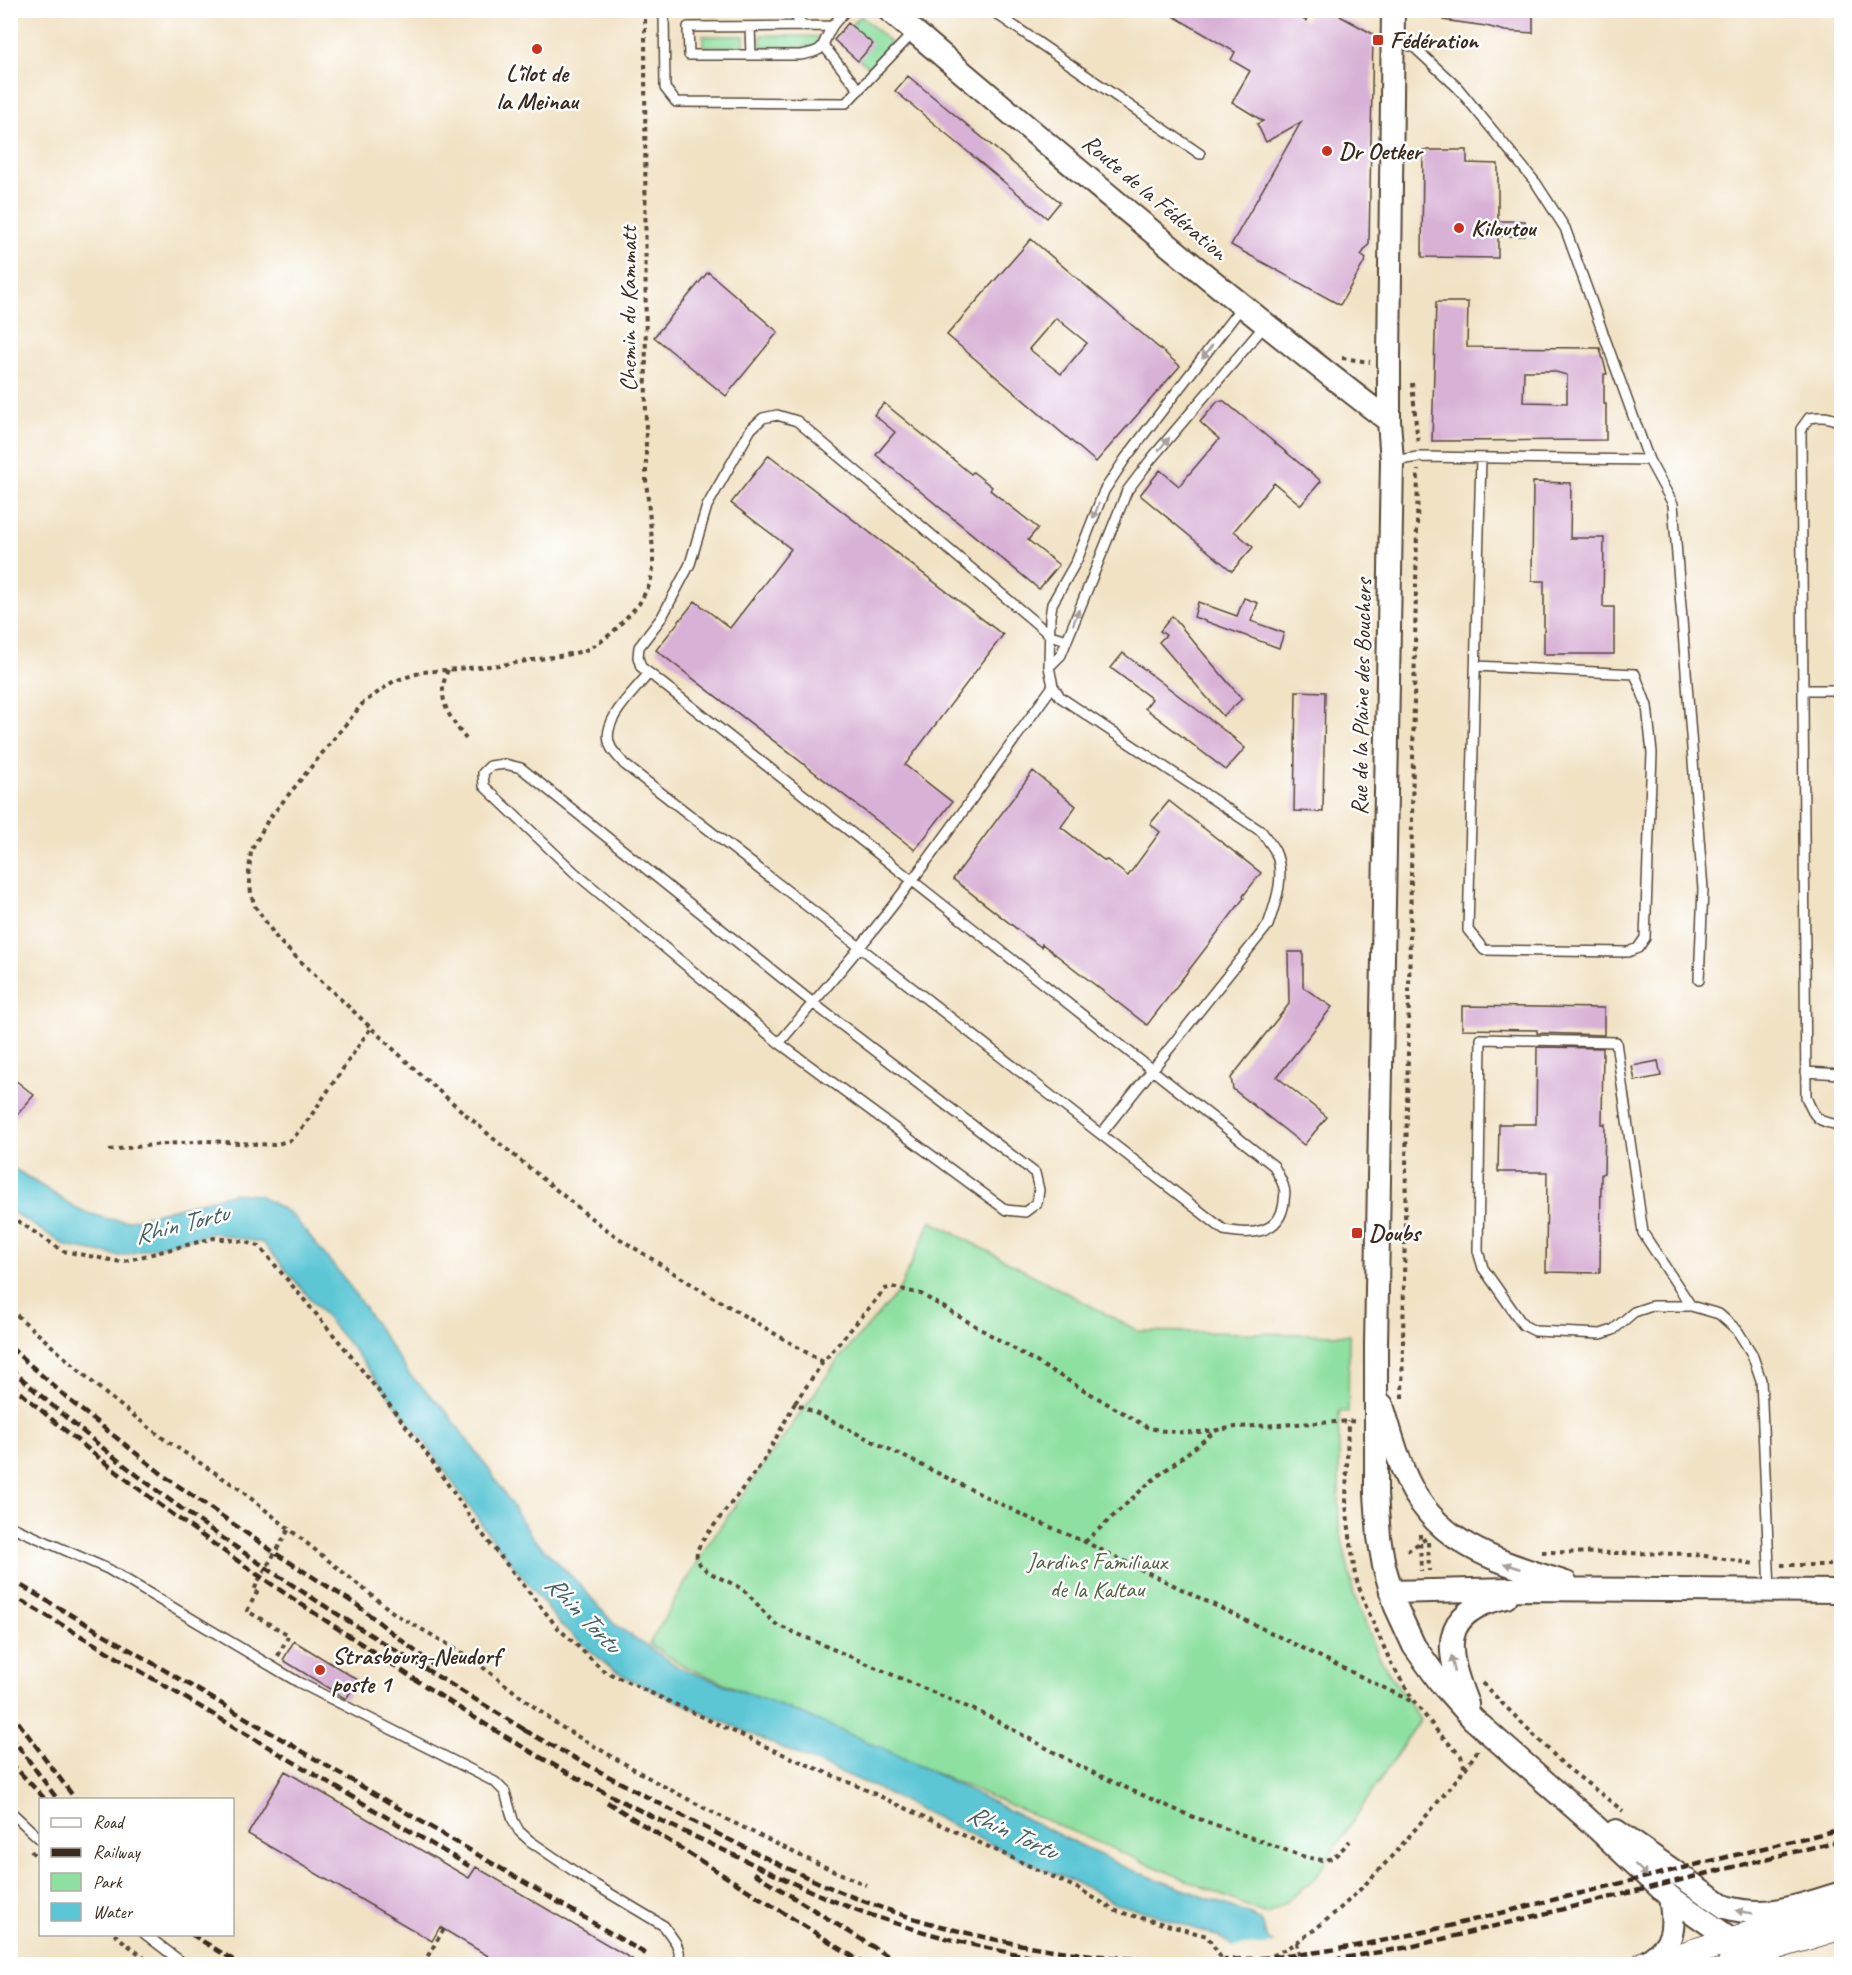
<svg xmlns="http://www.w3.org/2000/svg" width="1852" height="1975" viewBox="0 0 1852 1975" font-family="Caveat,sans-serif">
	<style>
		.green { fill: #8ee0a1; stroke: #648560; stroke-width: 1.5 }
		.water { fill: #5bc6d5; stroke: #4b787a; stroke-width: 1.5 }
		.pier { fill: #f1e2c4 }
		.building { fill: #d8b1d6; fill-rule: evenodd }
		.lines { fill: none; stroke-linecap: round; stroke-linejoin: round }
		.service-casing { stroke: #564637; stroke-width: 12 }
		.tertiary-casing { stroke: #564637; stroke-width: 26 }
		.secondary-casing { stroke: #564637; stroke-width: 28 }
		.path { stroke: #564637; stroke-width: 4; stroke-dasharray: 4.5 4.5; stroke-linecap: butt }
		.service { stroke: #fff; stroke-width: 9 }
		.tertiary { stroke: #fff; stroke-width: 22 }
		.secondary { stroke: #fff; stroke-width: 26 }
		.rail { stroke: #3b2a1e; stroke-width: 4.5; stroke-dasharray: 9 4.5; stroke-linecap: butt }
		.oneway { fill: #a79f9a }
		.poi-dot { fill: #c8321e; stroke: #fff; stroke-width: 2 }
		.labels { text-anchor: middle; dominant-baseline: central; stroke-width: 5; stroke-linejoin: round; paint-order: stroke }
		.poi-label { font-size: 24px; font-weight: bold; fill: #3b2a1e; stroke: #fff; text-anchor: start }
		.street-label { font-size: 24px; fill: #3b2a1e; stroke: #fff }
		.park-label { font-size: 24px; fill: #546145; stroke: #fff }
		.water-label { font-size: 26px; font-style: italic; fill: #46615e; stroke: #fff }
	</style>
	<rect width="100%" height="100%" fill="#fff"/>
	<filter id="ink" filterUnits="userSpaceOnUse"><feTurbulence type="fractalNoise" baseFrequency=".0167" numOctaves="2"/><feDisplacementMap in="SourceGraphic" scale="12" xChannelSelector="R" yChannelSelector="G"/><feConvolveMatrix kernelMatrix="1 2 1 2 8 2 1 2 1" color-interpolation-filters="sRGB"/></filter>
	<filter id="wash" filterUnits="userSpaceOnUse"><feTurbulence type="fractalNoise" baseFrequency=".008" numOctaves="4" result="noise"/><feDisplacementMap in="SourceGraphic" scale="24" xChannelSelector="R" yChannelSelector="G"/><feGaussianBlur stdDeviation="1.35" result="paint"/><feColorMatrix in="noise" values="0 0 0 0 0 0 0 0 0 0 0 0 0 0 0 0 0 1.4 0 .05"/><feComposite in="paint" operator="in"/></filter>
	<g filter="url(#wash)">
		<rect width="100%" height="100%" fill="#f1e2c4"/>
		<path class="green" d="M861,16L891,43L870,68L859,59L851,25Z
			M761,35L822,37L813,47L761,46Z
			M703,36H744V46H703Z
			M931,1221L1138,1331L1349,1335L1348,1412L1339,1411V1526L1354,1595L1379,1657L1420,1720L1313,1881L1268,1915L684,1666L649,1644L707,1546L838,1360L898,1292Z"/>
		<path class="water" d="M10,1166L81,1211L109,1219L127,1221L235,1193L259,1195L291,1214L347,1282L409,1374L446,1411L490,1471L533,1538L580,1585L614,1624L680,1668L810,1717L895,1754L1124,1867L1247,1913L1262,1922L1266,1936L1282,1954L1243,1958L1229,1943L1219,1937L1147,1912L1114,1903L1092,1890L1021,1859L866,1783L773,1744L631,1680L609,1667L560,1624L484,1528L424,1441L353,1349L263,1243L213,1233L120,1256L66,1246L11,1211Z"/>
		<path class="pier" d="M1277,1944L1285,1953L1288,1964H1244L1228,1947Z"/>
		<g id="blocks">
			<path class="building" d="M1163,10H1287L1306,21L1311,10H1341L1340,16L1373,34L1369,244L1361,255L1366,259L1340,305L1231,245L1301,122L1266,142L1257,124L1263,121L1232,102L1250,71L1231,60L1235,52Z
				M1444,10H1533V33L1505,31L1486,26L1443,20Z
				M848,23L873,44L858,61L834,40Z
				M908,76L1060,202L1047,218L895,91Z
				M1423,150H1467V163L1498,164V221H1525V236H1498V258L1422,257Z
				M1031,239L1180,366L1096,462L947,335ZM1056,318L1087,343L1061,374L1029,349Z
				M708,272L778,332L726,396L654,337Z
				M1436,302H1468L1467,347L1600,348L1607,374H1604V404H1606V440L1432,441ZM1524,371H1552L1567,375V403L1523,402Z
				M1218,401H1224L1321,481L1301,505L1274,483L1234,531L1253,547L1232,571L1140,495L1160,470L1179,486L1219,439L1200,422Z
				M884,403L971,474L973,472L992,487L990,490L1038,528L1028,540L1059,565L1039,589L876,455L895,432L874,415Z
				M769,455L1003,635L905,765L952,802L915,850L656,650L695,601L730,628L791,549L731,503Z
				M1533,482L1571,483L1570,538H1604L1603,607H1614V654H1544V581H1532Z
				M1244,598L1258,603L1251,621L1284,633L1279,648L1194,617L1198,602L1237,616Z
				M1172,616L1242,699L1223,716L1159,642L1166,635L1160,631Z
				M1123,653L1234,738H1233L1245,748L1226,770L1145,708L1152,699L1111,668Z
				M1296,691L1325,692L1323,812L1294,811Z
				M1033,771L1076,806L1061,827L1105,861L1107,860L1128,876L1160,832L1150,824L1169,801L1261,873L1243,896L1244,898L1147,1025L1042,944L1041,947L1026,936L953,879Z
				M1288,952H1303V987L1332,1007L1277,1077L1327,1117L1304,1145L1233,1089L1231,1078L1289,1004Z
				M1462,1006L1604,1008V1035L1537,1033V1030L1462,1029Z
				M1537,1047L1603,1048L1602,1124H1605L1604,1173L1601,1174L1600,1273L1546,1272L1547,1172H1498L1499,1124H1536Z
				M1658,1061L1661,1076L1635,1081L1632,1066Z
				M10,1076L34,1095L10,1123Z
				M294,1641L358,1680L346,1699L283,1660Z
				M285,1771L469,1878L476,1867L642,1965H503L440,1927L432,1941L248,1834Z"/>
		</g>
	</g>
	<g filter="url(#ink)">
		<use href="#blocks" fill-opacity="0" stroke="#564637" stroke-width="1.5"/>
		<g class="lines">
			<defs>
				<path id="service" d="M664,10L665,88L676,102L846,103L914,32
					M790,10L804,26
					M991,10L1200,154
					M832,26L688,27L689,55H800C830,50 819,46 833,25C837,20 842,15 846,10
					M750,27L751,55
					M1393,39L1415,48L1458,88L1536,183L1565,228L1649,460
					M824,46L859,90
					M1842,424C1831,416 1821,416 1809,418L1801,429L1806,1097C1814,1118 1818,1123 1842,1125
					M1393,461L1418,457L1649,460L1673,504L1703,889L1699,980
					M1476,666L1635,674L1647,706L1652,753L1645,938L1638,948L1628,952L1484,950L1468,930L1481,458
					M1049,667L1061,655L1127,491L1152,458L1266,324
					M649,673C635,691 600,721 610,745C612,752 620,758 624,764L1224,1230C1250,1235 1280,1235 1284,1202C1284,1197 1286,1192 1284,1188C1282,1180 1277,1173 1274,1166L649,673L641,667L638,657L639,647L662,617L690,564L707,506L751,429L763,418L777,415L797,421L1050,635L1067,640
					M1803,690H1842
					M779,1043L574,872L484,786L483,773L490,766L505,764L521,768L813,1003L1035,1173L1039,1190L1037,1203L1025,1212L1006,1210L779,1043C806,1011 833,980 859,948C928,864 989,774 1053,686
					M1805,1072L1842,1074
					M1101,1134L1268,925C1276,902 1286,875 1275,851C1272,845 1266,838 1262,832L1060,697L1053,686L1049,667L1050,617L1052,604L1077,560L1104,491L1125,459L1243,305
					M1691,1306L1643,1233L1616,1042L1481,1039L1478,1251L1483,1268L1523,1325L1535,1331L1601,1334L1613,1330L1634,1312L1652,1306H1691L1719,1314L1737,1330L1752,1354L1761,1380L1770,1591
					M10,1526L108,1569L298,1682L495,1782L505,1792L513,1820L519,1831L530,1841L584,1878L664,1926L676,1943L679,1951L680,1964
					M10,1811L40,1839
					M145,1934L184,1964"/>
				<path id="tertiary" d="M889,10C1054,150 1218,290 1389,421
					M1393,10L1389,361V421L1392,461L1376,1345V1494L1379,1537L1384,1566L1396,1607L1414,1646L1440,1682L1473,1719L1584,1816L1670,1897L1731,1939L1746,1944
					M1382,1405C1390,1430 1396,1456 1407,1479C1438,1547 1501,1562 1566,1583
					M1391,1592L1512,1589L1842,1591
					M1467,1704C1446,1651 1437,1612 1506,1597
					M1616,1831L1725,1907C1768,1920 1801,1905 1842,1893
					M1644,1964C1673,1944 1676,1933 1670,1897"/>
				<path id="secondary" d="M1645,1964L1681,1956L1842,1906
					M1731,1964L1745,1956L1842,1926"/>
			</defs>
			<use href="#service" class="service-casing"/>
			<use href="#tertiary" class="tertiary-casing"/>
			<use href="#secondary" class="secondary-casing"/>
			<path class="path" d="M645,10L646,480L653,550V569L650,584L639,604L613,632L599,643L584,651L565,655L501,665L423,672L394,681L363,703L268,820L251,851L249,872L251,894L255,906L278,940L423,1077L494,1139L591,1218L617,1237L704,1292L823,1362L885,1289L892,1287L921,1294L1147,1427C1175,1436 1208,1432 1236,1427L1357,1421
				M1342,358L1370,362
				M1412,383L1418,444
				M448,670C435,698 449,717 466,739
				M109,1150L153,1145L207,1141L274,1145L291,1140L304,1126L372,1026
				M10,1216L63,1251L121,1262L214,1238L241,1241L259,1246L347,1351L420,1444L480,1531L557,1627L604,1671L771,1749L862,1788L1079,1889L1116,1911L1207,1936L1225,1964
				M10,1309L107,1395L164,1439L238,1488L395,1614L468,1656L558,1725L656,1782L710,1811L803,1857L866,1885
				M823,1362L795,1403L1029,1518L1085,1542L1415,1703
				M1402,1398L1418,470
				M795,1403L763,1462L702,1541C698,1548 694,1555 699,1563C707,1575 728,1580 740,1588C755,1598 763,1614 777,1625L988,1716L1081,1767L1133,1791L1188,1815L1302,1856C1331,1863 1330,1862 1350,1841
				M1420,1534L1421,1571
				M1085,1542L1149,1483L1217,1430
				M1428,1542L1429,1571
				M1407,1551L1427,1538
				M1542,1552L1693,1554L1755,1564
				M1781,1565H1842
				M278,1656L289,1635L247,1611L257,1592L254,1591L257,1583L289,1529
				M1482,1683L1565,1766L1623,1811
				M1465,1769L1478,1750
				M31,1851L40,1861
				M114,1934L152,1964
				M1297,1942L1300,1964
				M423,1964L444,1929
				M1257,1964C1270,1957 1284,1950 1297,1942C1362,1898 1411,1834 1461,1774L1464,1766L1461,1756L1438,1732L1415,1703L1391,1663L1364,1602L1355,1575L1346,1505L1348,1421"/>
			<use href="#service" class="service"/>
			<use href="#tertiary" class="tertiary"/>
			<use href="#secondary" class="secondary"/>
			<path class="rail" d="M10,1347L74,1404L167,1478L275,1553L357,1605L434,1666
				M10,1368C65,1418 123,1466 182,1509C293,1590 413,1661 530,1733
				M10,1383C120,1481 240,1565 363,1645C437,1694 511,1743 589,1784C631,1807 674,1827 717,1847C762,1868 806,1891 852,1908C926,1936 1002,1954 1080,1964
				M10,1579L646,1954
				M10,1594L469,1866
				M10,1711L76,1800
				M524,1730C587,1765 650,1799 714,1832C772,1861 829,1890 891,1911C1005,1949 1126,1966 1246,1959C1344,1954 1438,1929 1532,1905C1635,1880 1738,1854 1842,1829
				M10,1735L58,1800
				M10,1762L46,1800
				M607,1802L865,1964
				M754,1873L901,1964
				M191,1934L240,1964
				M1306,1964L1410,1947L1842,1840"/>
		</g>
		<defs><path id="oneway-solid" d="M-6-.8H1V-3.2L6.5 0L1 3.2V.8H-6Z" transform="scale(1.5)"/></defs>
		<g class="oneway">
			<use href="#oneway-solid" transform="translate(1207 352) rotate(127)"/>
			<use href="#oneway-solid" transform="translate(1164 444) rotate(-50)"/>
			<use href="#oneway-solid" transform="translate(1096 511) rotate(111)"/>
			<use href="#oneway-solid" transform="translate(1076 617) rotate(-69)"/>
			<use href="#oneway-solid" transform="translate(1512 1566) rotate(-162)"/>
			<use href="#oneway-solid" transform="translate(1453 1664) rotate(-103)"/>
			<use href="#oneway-solid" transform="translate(1641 1870) rotate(43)"/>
			<use href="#oneway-solid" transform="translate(1744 1912) rotate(-170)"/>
		</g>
	</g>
	<g class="poi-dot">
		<rect x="1372" y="34" width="12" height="12" rx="3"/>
		<circle cx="537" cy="49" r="6"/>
		<circle cx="1327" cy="151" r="6"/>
		<circle cx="1459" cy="228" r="6"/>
		<rect x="1351" y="1227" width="12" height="12" rx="3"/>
		<circle cx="320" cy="1670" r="6"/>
	</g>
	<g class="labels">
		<g class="poi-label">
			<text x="1390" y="40">Fédération</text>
			<text x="537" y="73" text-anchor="middle">L'îlot de<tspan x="537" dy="28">la Meinau</tspan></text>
			<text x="1339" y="151">Dr Oetker</text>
			<text x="1471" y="228">Kiloutou</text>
			<text x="1369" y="1233">Doubs</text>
			<text x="332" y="1656">Strasbourg-Neudorf<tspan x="332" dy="28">poste 1</tspan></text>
		</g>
		<g class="street-label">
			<text transform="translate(1155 197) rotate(40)">Route de la Fédération</text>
			<text transform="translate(628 309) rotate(-90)">Chemin du Kammatt</text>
			<text transform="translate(1361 697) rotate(-89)">Rue de la Plaine des Bouchers</text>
		</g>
		<g class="park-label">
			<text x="1097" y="1561">Jardins Familiaux<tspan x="1097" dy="28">de la Kaltau</tspan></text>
		</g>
		<g class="water-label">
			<text transform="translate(181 1224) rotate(-14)">Rhin Tortu</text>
			<text transform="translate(583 1614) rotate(46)">Rhin Tortu</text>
			<text transform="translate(1012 1832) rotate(25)">Rhin Tortu</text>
		</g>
	</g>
	<rect width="1852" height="1975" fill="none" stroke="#fff" stroke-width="36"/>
	<rect x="39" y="1798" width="195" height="138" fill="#ffffff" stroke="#b1aaa5" stroke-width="1.5"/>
	<rect x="51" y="1818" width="30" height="9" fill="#ffffff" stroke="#b1aaa5" stroke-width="1.5"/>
	<text x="93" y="1828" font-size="18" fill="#3b2a1e">Road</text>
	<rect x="51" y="1848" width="30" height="9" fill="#3b2a1e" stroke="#b1aaa5" stroke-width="1.5"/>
	<text x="93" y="1858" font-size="18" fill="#3b2a1e">Railway</text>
	<rect x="51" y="1873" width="30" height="18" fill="#8ee0a1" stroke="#b1aaa5" stroke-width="1.5"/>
	<text x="93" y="1888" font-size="18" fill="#3b2a1e">Park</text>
	<rect x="51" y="1903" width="30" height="18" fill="#5bc6d5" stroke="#b1aaa5" stroke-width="1.5"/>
	<text x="93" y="1918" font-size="18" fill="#3b2a1e">Water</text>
</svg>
